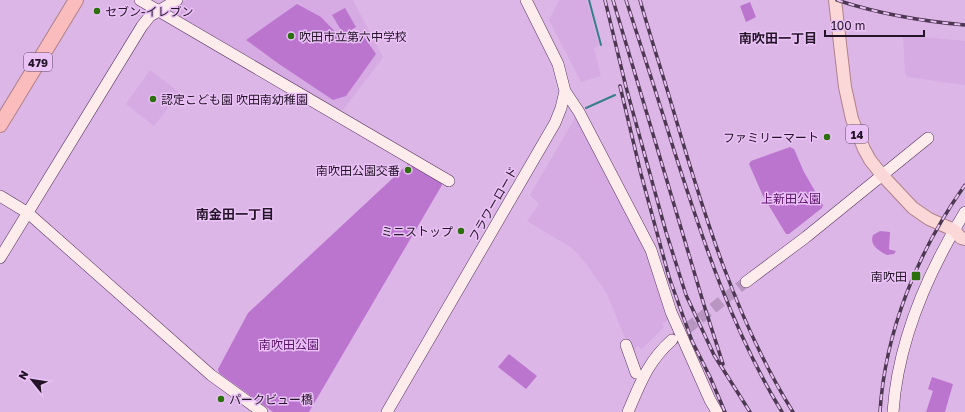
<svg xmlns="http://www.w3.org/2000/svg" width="965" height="412" viewBox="0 0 965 412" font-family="'Golos Text','Noto Sans JP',sans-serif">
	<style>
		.built { fill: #d6aae2 }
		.green { fill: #bb75cf }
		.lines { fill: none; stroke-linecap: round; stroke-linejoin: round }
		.stream { stroke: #377f88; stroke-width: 2 }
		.secondary-tunnel { stroke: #b896c1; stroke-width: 11; stroke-dasharray: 11 5.5; stroke-linecap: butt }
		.secondary-casing { stroke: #56345f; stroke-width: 12 }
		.primary-casing { stroke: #af8188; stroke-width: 14 }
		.highway-casing { stroke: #af8188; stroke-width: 16 }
		.secondary { stroke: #feebeb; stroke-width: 11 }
		.primary { stroke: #fcd7d7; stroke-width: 12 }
		.highway { stroke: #fabcbc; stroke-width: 14 }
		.rail-casing { stroke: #4c3851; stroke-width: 3.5 }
		.rail { stroke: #eac2f6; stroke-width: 2; stroke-dasharray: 6; stroke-linecap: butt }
		.poi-dot { fill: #2b700d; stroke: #eac2f6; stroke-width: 1.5 }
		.labels { text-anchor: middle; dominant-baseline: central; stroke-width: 3; stroke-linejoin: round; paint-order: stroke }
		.shield { fill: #eac2f6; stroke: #5f4865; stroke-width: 1 }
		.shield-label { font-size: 11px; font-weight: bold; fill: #231427 }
		.poi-label { font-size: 12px; fill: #231427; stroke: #eac2f6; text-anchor: start }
		.park-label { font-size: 12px; fill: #5a0f6b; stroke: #eac2f6 }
		.street-label { font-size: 12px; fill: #231427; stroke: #eac2f6 }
		.neighbourhood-label { font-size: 13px; font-weight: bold; fill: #231427; stroke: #eac2f6 }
	</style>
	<rect width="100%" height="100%" fill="#ddb6e8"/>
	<path class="built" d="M187,0H353L383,57L382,59L343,110L339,111L173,15V8Z
		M559,0H587L599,46L594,48L601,76L581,82L549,20Z
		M903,35L965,41V85L908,77L905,74Z
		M150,70L180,93L154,126L126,104Z
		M575,118H577L650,257L629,276L650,258L669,319L662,324L664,327L642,349L637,346L632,355L607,294L585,262L572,248L527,221L539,204L530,195Z"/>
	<path class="green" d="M750,2L756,17L746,22L740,6Z
		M297,4L321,17L343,40L360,31L376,54L346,96L333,100L279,64L246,40Z
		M345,8L356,27L344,35L332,15Z
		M790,147L794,149L804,172L823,205L822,208L789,234H786L763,196L749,164L751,161Z
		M408,164H412L441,181L442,185L309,412H273L219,373L218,369L248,313Z
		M880,231L890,232L889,249L891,250L896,251L894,254L887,255C879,251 869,245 873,235Z
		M509,354L537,376L526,389L498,367Z
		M932,377L953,384L945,412H926L933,391L928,389Z"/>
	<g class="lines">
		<path class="stream" d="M589,0L601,45
			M586,108L615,95"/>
		<path class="secondary-tunnel" d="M674,339L746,282"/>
		<defs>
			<path id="secondary" d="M140,0L449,181
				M565,91L579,112L651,250L671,312L710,400L717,412
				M0,196L28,213L211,375L262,412
				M0,258L142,26L150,16L177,0
				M746,282L806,237L928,138
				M626,345L636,373
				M387,412L555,123L561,108L565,91L558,64L526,0
				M628,412C640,384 648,361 672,340
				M893,412C898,340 928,272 965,212"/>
			<path id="primary" d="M835,0L845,87L852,119L864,149L870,160L882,175L913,208L929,219L954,230L961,238L965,239"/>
			<path id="highway" d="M0,125L76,0"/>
		</defs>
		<use href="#secondary" class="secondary-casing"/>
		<use href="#primary" class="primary-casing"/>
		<use href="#highway" class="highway-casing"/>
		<use href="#secondary" class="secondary"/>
		<use href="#primary" class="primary"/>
		<use href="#highway" class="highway"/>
		<defs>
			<path id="rail" d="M605,0L626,87L666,232L686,295L714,355L750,412
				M613,0L704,305L723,364
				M626,0C642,49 658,98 673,147C702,238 732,330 782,412
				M640,0C651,39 664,78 675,116C705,218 737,322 793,412
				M837,0C879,14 921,21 965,25
				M620,86L641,174L669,277L692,341L710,377L725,412
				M880,412C885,331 918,251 965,185"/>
		</defs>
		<use href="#rail" class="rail-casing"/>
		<use href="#rail" class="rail"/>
	</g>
	<g class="poi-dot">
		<circle cx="97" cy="11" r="4"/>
		<circle cx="291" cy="36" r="4"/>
		<circle cx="153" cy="99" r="4"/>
		<circle cx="827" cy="137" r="4"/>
		<circle cx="408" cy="170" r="4"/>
		<circle cx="461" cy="231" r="4"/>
		<rect x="911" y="271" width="10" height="10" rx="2"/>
		<circle cx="221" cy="399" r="4"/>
	</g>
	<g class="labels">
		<g class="shield">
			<rect x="24" y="53" width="28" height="18" rx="3"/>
			<rect x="846" y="125" width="22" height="18" rx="3"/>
		</g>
		<g class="shield-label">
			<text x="38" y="62">479</text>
			<text x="857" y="134">14</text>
		</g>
		<g class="poi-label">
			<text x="105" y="11">セブン-イレブン</text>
			<text x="299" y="36">吹田市立第六中学校</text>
			<text x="161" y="99">認定こども園 吹田南幼稚園</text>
			<text x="819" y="137" text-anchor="end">ファミリーマート</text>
			<text x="400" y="170" text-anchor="end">南吹田公園交番</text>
			<text x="453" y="231" text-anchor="end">ミニストップ</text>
			<text x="907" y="276" text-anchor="end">南吹田</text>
			<text x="229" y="399">パークビュー橋</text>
		</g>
		<g class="park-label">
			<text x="791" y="198">上新田公園</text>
			<text x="289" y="344">南吹田公園</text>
		</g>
		<g class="street-label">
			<text transform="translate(493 204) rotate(-60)">フラワーロード</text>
		</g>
		<g class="neighbourhood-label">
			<text x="778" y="38">南吹田一丁目</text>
			<text x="235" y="214">南金田一丁目</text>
		</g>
	</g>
	<g transform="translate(32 380) rotate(300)" stroke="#eac2f6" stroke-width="3" paint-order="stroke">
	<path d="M0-3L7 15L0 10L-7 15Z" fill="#231427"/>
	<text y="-6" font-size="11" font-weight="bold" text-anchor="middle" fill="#231427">N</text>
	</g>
	<path d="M825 30v6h99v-6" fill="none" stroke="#231427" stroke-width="2"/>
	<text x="831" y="30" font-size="12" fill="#231427" stroke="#eac2f6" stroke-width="3" paint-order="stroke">100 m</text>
</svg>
